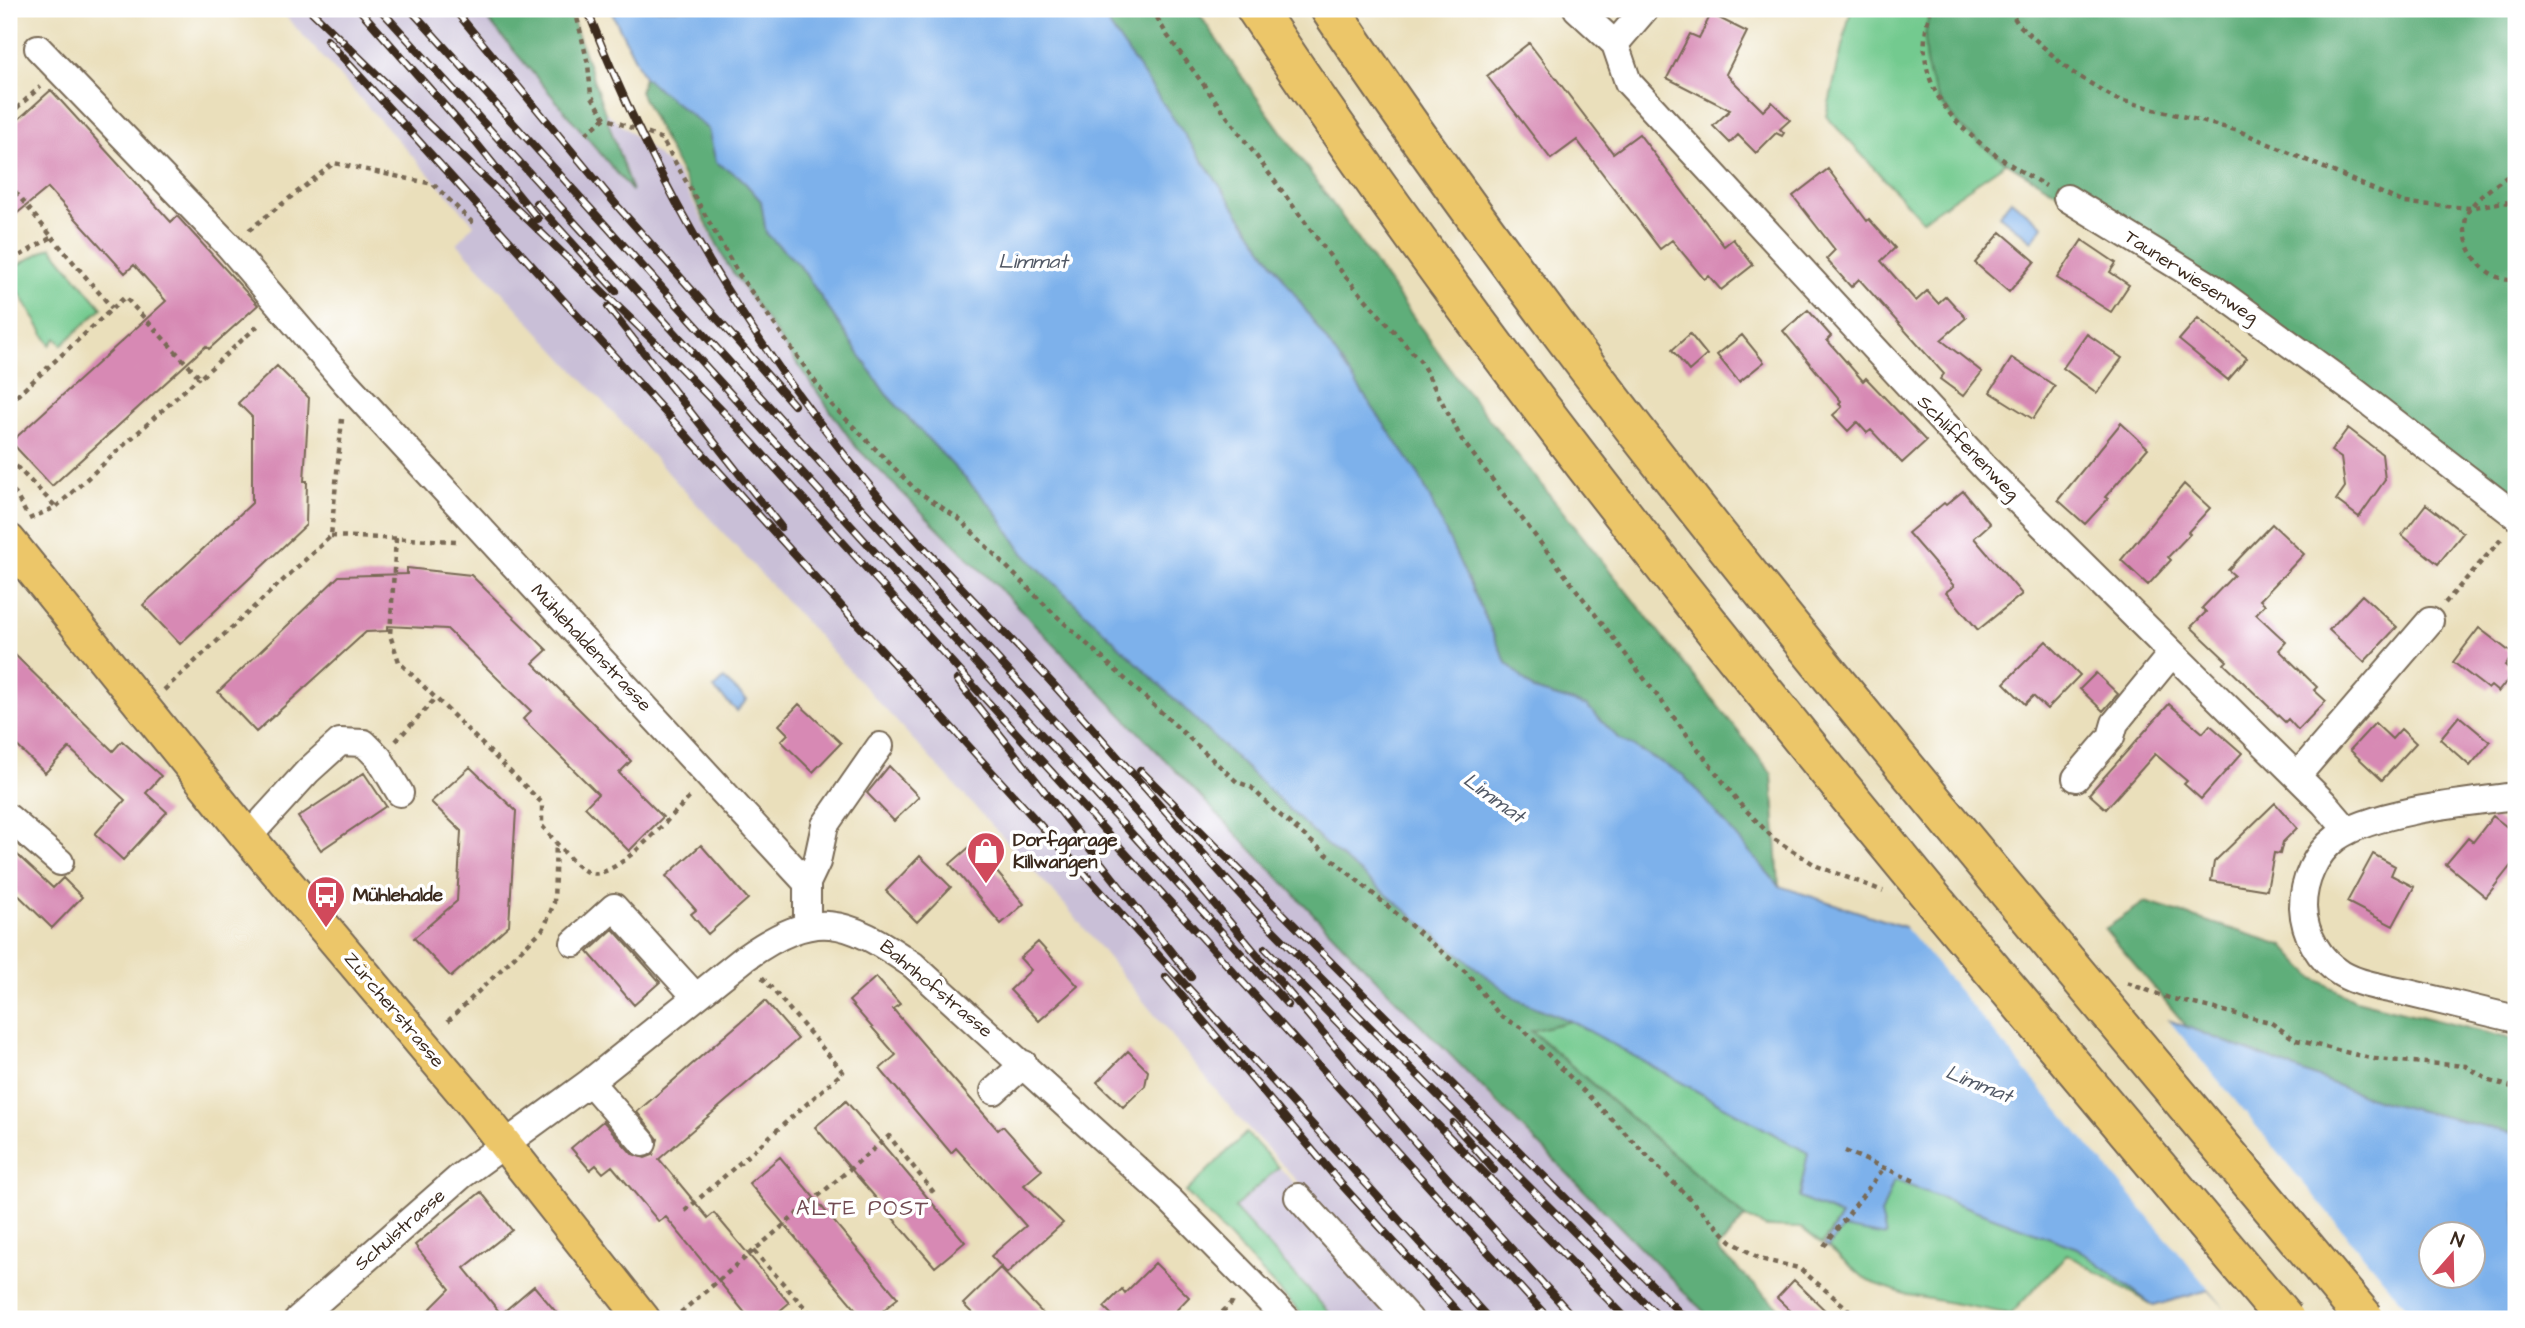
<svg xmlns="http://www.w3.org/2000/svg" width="2525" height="1328" viewBox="0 0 2525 1328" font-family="'Architects Daughter',sans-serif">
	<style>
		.industrial { fill: #c9bfd7 }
		.green { fill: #73ca8f; stroke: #577a56; stroke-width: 2 }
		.forest { fill: #5eae7a; stroke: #4c6c4c; stroke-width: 2 }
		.water { fill: #7db1eb; stroke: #5c6e84; stroke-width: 2; fill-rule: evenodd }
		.pier { fill: #eadfbb }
		.building { fill: #d789b4 }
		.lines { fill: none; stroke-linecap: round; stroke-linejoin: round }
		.minor-casing { stroke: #786955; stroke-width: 30 }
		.major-casing { stroke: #786955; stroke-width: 37 }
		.highway-casing { stroke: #786955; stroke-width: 42 }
		.path { stroke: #786955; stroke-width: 4.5; stroke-dasharray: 5 5; stroke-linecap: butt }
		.minor { stroke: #fff; stroke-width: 26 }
		.major { stroke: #ecc669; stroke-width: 33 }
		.highway { stroke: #ecc669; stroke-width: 38 }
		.rail-casing { stroke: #3b2a1e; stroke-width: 8 }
		.rail { stroke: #fff; stroke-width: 5; stroke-dasharray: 16; stroke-linecap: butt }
		.highway-bridge-casing { stroke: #786955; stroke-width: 42; stroke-linecap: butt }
		.highway-bridge { stroke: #ecc669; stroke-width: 38 }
		.labels { text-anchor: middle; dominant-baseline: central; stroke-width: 7; stroke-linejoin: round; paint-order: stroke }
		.street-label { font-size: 19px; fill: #3b2a1e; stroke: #fff }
		.poi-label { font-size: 19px; font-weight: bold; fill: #3b2a1e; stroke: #fff; text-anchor: start }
		.water-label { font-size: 21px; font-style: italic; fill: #525966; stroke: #fff }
		.neighbourhood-label { font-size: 21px; letter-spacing: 2px; fill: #724b52; stroke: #fff }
	</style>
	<rect width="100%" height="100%" fill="#fff"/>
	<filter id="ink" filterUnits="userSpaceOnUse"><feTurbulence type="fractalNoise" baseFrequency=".0143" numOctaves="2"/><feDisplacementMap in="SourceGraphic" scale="14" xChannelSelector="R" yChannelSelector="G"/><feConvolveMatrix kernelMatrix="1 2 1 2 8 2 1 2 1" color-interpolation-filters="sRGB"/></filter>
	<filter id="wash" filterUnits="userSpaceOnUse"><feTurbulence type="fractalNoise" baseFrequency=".00686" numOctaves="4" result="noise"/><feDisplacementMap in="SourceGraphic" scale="28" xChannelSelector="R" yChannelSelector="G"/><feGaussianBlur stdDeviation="1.57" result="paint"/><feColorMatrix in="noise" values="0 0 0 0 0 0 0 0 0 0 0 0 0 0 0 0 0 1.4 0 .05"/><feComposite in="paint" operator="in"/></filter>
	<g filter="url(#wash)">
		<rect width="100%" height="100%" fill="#eadfbb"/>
		<path class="industrial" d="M279,9H484L676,171L727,265L856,447L1017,606L1495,1102L1710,1319H1426L1237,1116L1065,905L457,243L474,224Z
			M1279,1167L1423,1319H1335L1234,1208Z"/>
		<path class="green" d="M1851,9H1931L1929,16L1938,101L1969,133L2006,163L1922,220L1826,116Z
			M51,247L102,308L62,345L56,338L50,345L11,278L19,273L16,266Z
			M1571,1021L1808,1153L1799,1198L1841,1216L1822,1244L1801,1228L1766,1227L1745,1217L1531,1030Z
			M1246,1133L1279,1167L1234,1208L1335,1319H1306L1186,1192Z
			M1894,1180L2077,1248L2154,1306L2067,1254L2011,1314L1908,1295L1868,1281L1828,1247L1843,1228L1881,1214Z"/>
		<path class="forest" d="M479,9H569L632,191Z
			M1098,9H1196L1228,57L1461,384L1772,774L1779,886L1683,775L1618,738L1586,706L1534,690L1506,662L1419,475Z
			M1931,9H2516V516L2067,198C1995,157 1899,108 1931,9Z
			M644,77L708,129L716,162L740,177L761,201L766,233L800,266L886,394L994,509L1024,554L1324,843L1518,1000L1571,1021L1531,1031L1745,1217L1717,1250L1791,1319H1711L1408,1012L1017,606L856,447L727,264L640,92Z
			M2145,902L2283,945L2312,977L2355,1000L2516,1040V1134L2375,1100L2187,1027L2105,929Z"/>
		<path class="water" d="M610,9H1098L1419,475L1506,662L1534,690L1587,706L1618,738L1683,775L1779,886L1911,929L2187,1027L2375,1100L2516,1134V1319H2251L2224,1306L2209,1290L2154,1306L2077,1248L1894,1180L1881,1214L1886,1236L1843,1228L1828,1247L1824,1246L1841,1216L1799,1198L1808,1153L1571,1021L1518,1000L1476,968L1324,843L1024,554L994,509L886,394L800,266L766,233L761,201L740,177L716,162L708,129L644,77ZM2430,1234H2472V1276H2430Z
			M2011,200L2043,226L2032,241L1999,215Z
			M724,679L747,700L737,711L714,689Z"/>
		<path class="pier" d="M1901,922L2165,1016L2416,1319H2243L2229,1313Z"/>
		<g id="blocks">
			<path class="building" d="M1711,14L1747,32L1726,74L1763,111L1772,102L1790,120L1780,129L1784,133L1782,136L1776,133L1756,153L1738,135L1730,143L1713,126L1730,110L1667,78L1690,34L1699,38Z
				M1529,43L1613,153L1639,134L1724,246L1733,239L1753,265L1721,290L1709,276L1704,279L1672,240L1660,249L1577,140L1551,159L1487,76Z
				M51,90L171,222L177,216L258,305L209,349L206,346L52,486L11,442L166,301L134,265L125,273L48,188L9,220V128Z
				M1828,169L1867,221L1869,219L1895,248L1881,261L1916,301L1927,291L1938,303L1946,296L1966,318L1941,340L1982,372L1963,396L1940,379L1944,374L1859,279L1851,287L1826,259L1835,250L1793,196Z
				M2001,232L2035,261L2009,292L1975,263Z
				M2082,240L2116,263L2110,272L2129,285L2111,312L2057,278Z
				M1808,310L1831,336L1827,340L1863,381L1866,378L1926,441L1902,463L1871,430L1867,433L1857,422L1848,431L1833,415L1842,407L1839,404L1841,401L1783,331Z
				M2198,318L2247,358L2228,380L2179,340Z
				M1690,334L1707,355L1689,371L1672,350Z
				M2087,334L2122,358L2097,393L2063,368Z
				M1742,335L1764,362L1739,382L1717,355Z
				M2012,358L2055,386L2033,419L1990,392Z
				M277,366L309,398L304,481H307L306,525L180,644L143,605L252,503V417L238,403Z
				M2121,423L2148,448L2105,497L2108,499L2085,524L2058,500Z
				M2348,428L2382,454L2385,480L2359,517L2336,500L2345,487L2341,458L2331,451Z
				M2184,484L2210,508L2188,532L2190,534L2168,557L2171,560L2148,585L2121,560Z
				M1963,491L1990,524L1974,538L2022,594L1978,630L1946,592L1954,586L1908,533L1944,503L1946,505Z
				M2426,504L2463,533L2438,564L2402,535Z
				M2272,524L2304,554L2260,600L2265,604L2256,614L2286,642L2279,650L2317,687L2314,690L2326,701L2298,730L2288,719L2285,722L2224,664L2227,661L2191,627L2206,612L2202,608L2234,575L2228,570Z
				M407,568L471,575L547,650L533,663L631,761L619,773L663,817L629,851L585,807L598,794L523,719L531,711L447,629L387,626V631L366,632L256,732L218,692L339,576L407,574Z
				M2362,595L2397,627L2364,662L2329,630Z
				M2479,628L2514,655L2505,665L2514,672L2498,692L2491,686L2488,689L2453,662Z
				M2046,641L2080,675L2047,709L2033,696L2025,704L2004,683Z
				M9,649L113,751L122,741L161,776L146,793L167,812L123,860L95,834L125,800L69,748L45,773L9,738Z
				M2096,673L2118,694L2103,711L2080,689Z
				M799,704L841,743L813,772L781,741L788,734L779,725Z
				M2169,704L2203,733L2210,725L2242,753L2201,799L2184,784L2187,781L2155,754L2106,809L2089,794Z
				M2459,716L2490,742L2470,766L2440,739Z
				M2375,723L2392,739L2401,729L2416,743L2382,780L2350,750Z
				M889,766L919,797L894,821L867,793Z
				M470,767L516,811L509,925L451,977L414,938L457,901L461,831L431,802Z
				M364,773L386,806L321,850L298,817Z
				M2275,803L2297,828L2283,842L2280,854L2274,853L2267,890L2211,881L2214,862Z
				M2493,816L2516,834V859L2486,897L2446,864L2468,838L2473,842Z
				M973,844L1024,904L1001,924L950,864Z
				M701,845L748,899L708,934L691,914L696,910L666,876Z
				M9,847L53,888L63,878L82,897L52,928L9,886Z
				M2373,854L2395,866L2391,875L2414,887L2393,926L2347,902Z
				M920,856L951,887L917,922L886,891Z
				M613,929L660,982L634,1005L588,952Z
				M1038,942L1078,986L1039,1021L1010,990L1031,970L1020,958Z
				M876,977L900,1004L893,1009L948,1073L998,1130L1003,1126L1042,1170L1024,1185L1063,1223L1007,1273L991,1256L1026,1226L956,1148L951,1153L880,1069L896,1055L849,1001Z
				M765,1001L798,1039L659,1159L708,1218L714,1213L789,1303L770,1319H750L666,1217L659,1222L612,1166L603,1173L596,1165L590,1170L571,1148L603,1121L632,1154L645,1158L653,1155L658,1139L637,1112Z
				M1128,1051L1148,1071L1145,1086L1123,1107L1097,1082Z
				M846,1101L965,1242L935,1267L815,1127Z
				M780,1157L898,1298L873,1319H864L749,1183Z
				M481,1192L512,1230L464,1268L501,1314L534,1286L562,1319H420L450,1289L415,1245Z
				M1155,1263L1189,1297L1168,1319H1116L1104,1307L1122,1289L1125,1293Z
				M1000,1268L1048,1319H978L963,1304Z
				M1794,1280L1834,1319H1799L1777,1298Z"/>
		</g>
	</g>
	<g filter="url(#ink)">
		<use href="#blocks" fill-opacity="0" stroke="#786955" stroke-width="2"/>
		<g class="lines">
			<defs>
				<path id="minor" d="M1577,9L1615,44L1628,82L1986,469L2324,803L2348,831
					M1615,44L1645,9
					M38,48L229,246L346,383L807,883V925
					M2067,198L2212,287L2357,393L2516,516
					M2297,776L2430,621
					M2076,778L2111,737L2115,723L2172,653
					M2516,796C2469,802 2374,811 2336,838C2315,854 2303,881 2303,907C2304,934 2319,960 2342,974C2361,985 2386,988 2408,993C2444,1002 2480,1010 2516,1019
					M9,818L60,862
					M248,837L308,771L340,742L364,743L379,758L400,793
					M807,883L817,862L825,825L880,746
					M574,943L614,907L696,997
					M590,1082L643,1143
					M994,1091L1024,1064
					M1298,1197L1409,1319
					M298,1319L461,1176L590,1082L745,958C816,908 845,918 913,965L1169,1199L1287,1319"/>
				<path id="major" d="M9,541L248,837L469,1099L643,1319"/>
				<path id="highway" d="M1256,9C1464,322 1698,614 1937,904
					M1330,9C1551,338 1802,645 2056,949"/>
			</defs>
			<use href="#minor" class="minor-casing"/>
			<use href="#major" class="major-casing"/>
			<use href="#highway" class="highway-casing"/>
			<path class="path" d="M575,9L588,64L591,95L605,118L662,139L738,273L831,404L916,490L959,519L1049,609L1237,782L1251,787L1274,810L1468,974L1500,1016L1522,1028L1731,1241L1760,1259L1799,1268L1854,1314L1874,1319
				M1152,9L1167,35L1344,275L1421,362L1462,440L1740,804L1774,839L1817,866L1883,891
				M1931,9C1902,98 1978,147 2046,186
				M2009,9L2018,24L2070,71L2116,99L2239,131L2405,203L2470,208L2503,202L2516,204
				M9,115L40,87
				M586,134L605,118
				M2516,171C2505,178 2475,198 2469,210C2454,240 2483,283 2516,280
				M9,184L52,237L9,262
				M249,230L334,163L433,184L474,224
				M52,237L112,308
				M9,403L125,297L200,378L261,323
				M9,459L56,507
				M9,482L27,515
				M29,519L56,507L199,377
				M331,536L456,541
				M396,538L390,635L399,662L542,803V826C555,840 571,864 587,872C613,885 672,814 691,796
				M2445,603L2504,536
				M164,690L331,536L342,419
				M396,741L436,698
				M2127,983L2169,998L2270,1022L2296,1040L2374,1059L2466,1066L2490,1081L2516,1088
				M448,1021L544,928L554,903L556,842
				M1845,1151L1917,1182
				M685,1211L843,1072L762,977
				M1824,1246L1884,1168
				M754,1251L815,1319
				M673,1319L889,1136L935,1194
				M1215,1319L1232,1303L1235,1305"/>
			<use href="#minor" class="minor"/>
			<use href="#major" class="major"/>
			<use href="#highway" class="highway"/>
			<defs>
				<path id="rail" d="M309,9L661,348L738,427L1549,1319
					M359,9L460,123L538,219
					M380,9L1288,1005
					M410,9L1147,824L1415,1142L1575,1319
					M454,9L619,208L794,405
					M587,9C660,196 750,343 879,497C934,562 995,621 1052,683C1124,763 1194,845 1267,924
					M327,40L1489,1319
					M536,203L616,291
					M608,307L781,527
					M957,680L1191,977
					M1140,770L1686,1319
					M1261,918L1661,1319
					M1265,948L1627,1319
					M1166,977L1342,1185L1464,1319
					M1453,1123L1494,1170"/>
			</defs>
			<use href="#rail" class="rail-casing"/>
			<use href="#rail" class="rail"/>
			<defs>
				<path id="highway-bridge" d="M1937,904L2285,1319
					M2056,949L2365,1319"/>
			</defs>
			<use href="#highway-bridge" class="highway-bridge-casing"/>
			<use href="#highway-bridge" class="highway-bridge"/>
		</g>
	</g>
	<defs>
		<symbol id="shop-pin" viewBox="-11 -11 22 30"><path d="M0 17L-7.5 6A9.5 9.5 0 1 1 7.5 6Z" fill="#d1495b" stroke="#fff"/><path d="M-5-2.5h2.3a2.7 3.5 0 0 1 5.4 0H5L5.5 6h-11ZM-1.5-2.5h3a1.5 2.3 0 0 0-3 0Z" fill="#fff"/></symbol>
		<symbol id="bus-pin" viewBox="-11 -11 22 30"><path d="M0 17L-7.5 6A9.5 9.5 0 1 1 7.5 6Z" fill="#d1495b" stroke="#fff"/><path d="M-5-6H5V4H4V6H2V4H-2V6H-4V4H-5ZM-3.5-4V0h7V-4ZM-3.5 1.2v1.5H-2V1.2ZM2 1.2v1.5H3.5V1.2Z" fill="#fff"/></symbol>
	</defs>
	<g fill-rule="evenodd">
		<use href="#shop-pin" x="964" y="829" width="44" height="60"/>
		<use href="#bus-pin" x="304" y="873" width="44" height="60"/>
	</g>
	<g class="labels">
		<g class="street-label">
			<text transform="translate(2191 277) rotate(33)">Taunerwiesenweg</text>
			<text transform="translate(1968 448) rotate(46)">Schliffenenweg</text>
			<text transform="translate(591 648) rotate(47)">Mühlehaldenstrasse</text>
			<text transform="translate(936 989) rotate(40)">Bahnhofstrasse</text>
			<text transform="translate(394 1010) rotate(50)">Zürcherstrasse</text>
			<text transform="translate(400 1230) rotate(-41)">Schulstrasse</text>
		</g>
		<g class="poi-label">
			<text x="1013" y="840">Dorfgarage<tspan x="1013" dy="22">Killwangen</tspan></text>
			<text x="353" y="895">Mühlehalde</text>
		</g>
		<g class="water-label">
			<text x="1033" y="261">Limmat</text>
			<text transform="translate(1494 798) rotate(36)">Limmat</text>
			<text transform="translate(1979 1084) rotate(22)">Limmat</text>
		</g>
		<g class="neighbourhood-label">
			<text x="863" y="1208">ALTE POST</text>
		</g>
	</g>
	<rect width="2525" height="1328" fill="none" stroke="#fff" stroke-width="35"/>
	<g transform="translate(2452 1255) rotate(20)"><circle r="33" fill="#ffffff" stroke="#b1aaa5" stroke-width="2"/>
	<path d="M0-5L12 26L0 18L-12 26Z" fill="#d1495b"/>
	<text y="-10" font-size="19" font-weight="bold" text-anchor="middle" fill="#3b2a1e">N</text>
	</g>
</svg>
